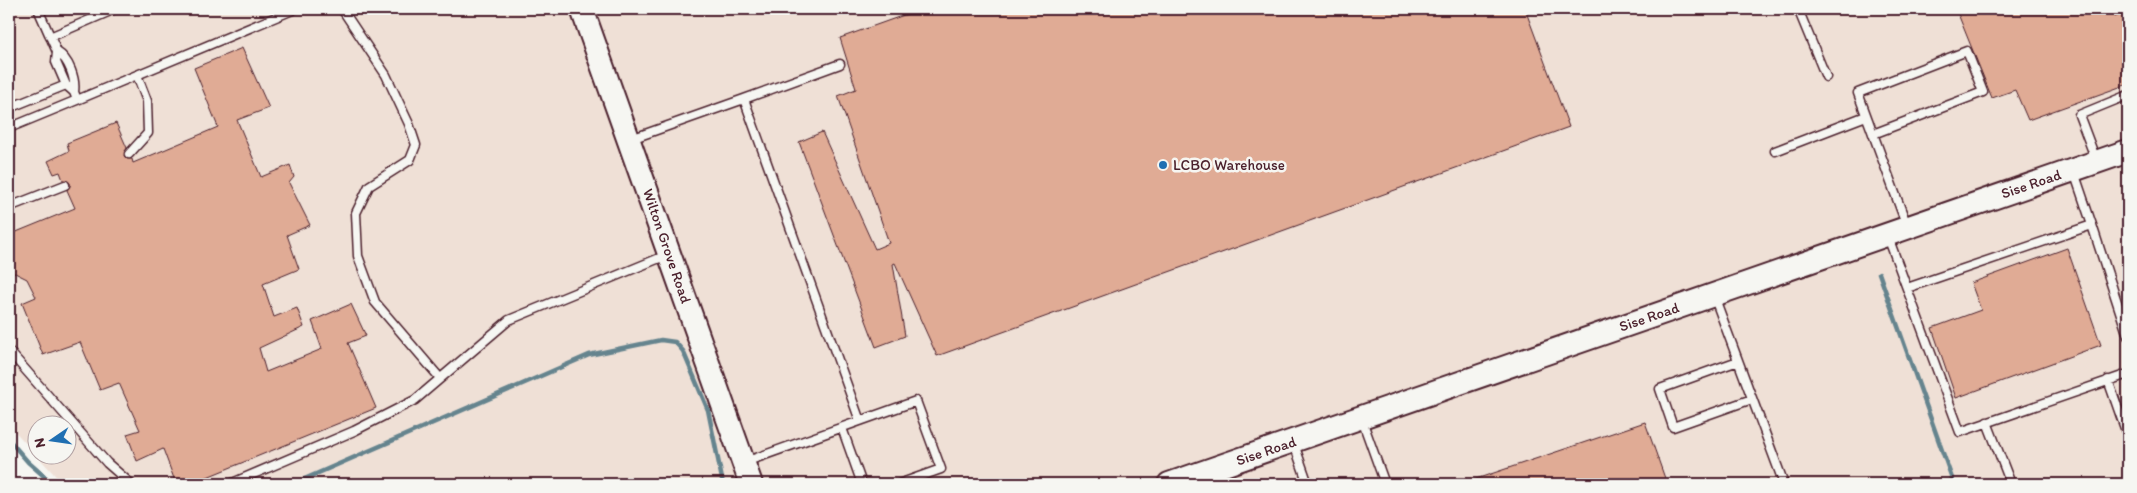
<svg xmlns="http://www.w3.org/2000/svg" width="2137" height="493" viewBox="0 0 2137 493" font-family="Itim,sans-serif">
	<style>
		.built { fill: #efe0d6; fill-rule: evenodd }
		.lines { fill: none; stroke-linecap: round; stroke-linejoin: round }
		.stream { stroke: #65848e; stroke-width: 4.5 }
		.building { fill: #e0ab95; stroke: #4a1f2b }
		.lane-casing { stroke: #4a1f2b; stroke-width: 11 }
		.secondary-casing { stroke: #4a1f2b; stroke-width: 26 }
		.lane { stroke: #f6f6f2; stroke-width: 8 }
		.secondary { stroke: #f6f6f2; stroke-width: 22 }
		.poi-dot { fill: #1f6fb2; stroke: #f6f6f2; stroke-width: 2 }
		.labels { text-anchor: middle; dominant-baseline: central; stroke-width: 5; stroke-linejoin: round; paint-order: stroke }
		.poi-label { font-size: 15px; fill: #4a1f2b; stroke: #f6f6f2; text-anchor: start }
		.street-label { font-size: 15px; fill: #4a1f2b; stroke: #f6f6f2 }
	</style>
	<rect width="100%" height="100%" fill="#f6f6f2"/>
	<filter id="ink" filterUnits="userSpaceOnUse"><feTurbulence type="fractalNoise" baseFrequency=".02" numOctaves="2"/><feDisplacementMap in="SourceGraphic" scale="10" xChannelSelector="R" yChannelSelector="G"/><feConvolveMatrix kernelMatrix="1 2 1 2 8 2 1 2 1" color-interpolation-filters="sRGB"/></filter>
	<g filter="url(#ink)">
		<path class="built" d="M9,9H2128V484H63L9,425ZM38,426H68V456H38Z"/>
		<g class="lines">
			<path class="stream" d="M1879,273L1954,484
				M9,440L28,462L53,484
				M293,484L589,355L661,340L675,342L683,351L708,410L723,484"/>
		</g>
		<path class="building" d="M921,9H1525L1569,127L937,356L895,263L893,264L905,336L876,347L799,142L822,132L875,249L889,243L838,96L856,89L840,38Z
			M1956,9H2112L2115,17L2128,11V84L2028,120L2015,90L1992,98Z
			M242,48L269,108L237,120L261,177L290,165L294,177L289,183L310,225L287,235L299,269L263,284L274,317L297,308L304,327L259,348L266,372L322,349L312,321L351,304L366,336L348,343L376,408L190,484H176L163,449L137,461L127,434L140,430L119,383L100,390L80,342L43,355L22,303L36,297L27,279L15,273L9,275V235L75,208L67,190L70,186V183L63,180L60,172L54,174L48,161L69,151L67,143L116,123L127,148L124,156L127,159H132L133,163L218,127L194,68Z
			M2067,248L2101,345L1956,398L1932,328L1981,310L1971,283Z
			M1645,422L1667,484H1467V482Z"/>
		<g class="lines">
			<defs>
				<path id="lane" d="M38,9L57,52L56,62L66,85L74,92L77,100L295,9
					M342,9L386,75L409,124L416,145L410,160L369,186L356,213L358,256L375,302L440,378
					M1798,9L1826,77
					M50,37L115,9
					M57,52C69,59 76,79 74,92
					M744,99L840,64
					M9,108L66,85
					M9,128L77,100
					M1873,134L1983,92L1967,51L1858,93L1907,226
					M631,139L744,99L860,421
					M1775,151L1866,116
					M129,154L148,133L147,101L137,75
					M2096,160L2079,115L2128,95
					M2074,172L2092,225
					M9,207L65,185
					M1888,237L1960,432L2128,374
					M1907,288L2092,225L2128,336
					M1714,296L1784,484
					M9,351L107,463L131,484
					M1738,361L1660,389L1673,427L1752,399
					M2108,380L2128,437
					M1362,420L1385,484
					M1987,422L2011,484
					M842,428L862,484
					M1294,444L1308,484
					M745,462L916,401L941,469L899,484
					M230,484L354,431L415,400L509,320L667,255"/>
				<path id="secondary" d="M582,9L751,484
					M1169,484L2128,151"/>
			</defs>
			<use href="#lane" class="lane-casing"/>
			<use href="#secondary" class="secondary-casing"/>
			<use href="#lane" class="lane"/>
			<use href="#secondary" class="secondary"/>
		</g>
	</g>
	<circle class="poi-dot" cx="1163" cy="165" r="5"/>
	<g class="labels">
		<g class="poi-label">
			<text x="1173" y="165">LCBO Warehouse</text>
		</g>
		<g class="street-label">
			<text transform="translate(2031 184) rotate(-19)">Sise Road</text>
			<text transform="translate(667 246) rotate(71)">Wilton Grove Road</text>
			<text transform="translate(1649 317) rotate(-19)">Sise Road</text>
			<text transform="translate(1266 451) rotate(-19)">Sise Road</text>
		</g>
	</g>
	<rect width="2137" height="493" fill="none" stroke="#f6f6f2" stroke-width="30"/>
	<rect x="15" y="15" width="2107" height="463" fill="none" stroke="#4a1f2b" stroke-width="2" filter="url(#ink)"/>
	<g transform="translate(52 440) rotate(257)"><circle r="24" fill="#f6f6f2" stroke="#b1a0a2"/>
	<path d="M0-4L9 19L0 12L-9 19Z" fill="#1f6fb2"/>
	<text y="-8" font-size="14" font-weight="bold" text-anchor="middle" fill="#4a1f2b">N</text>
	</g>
</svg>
